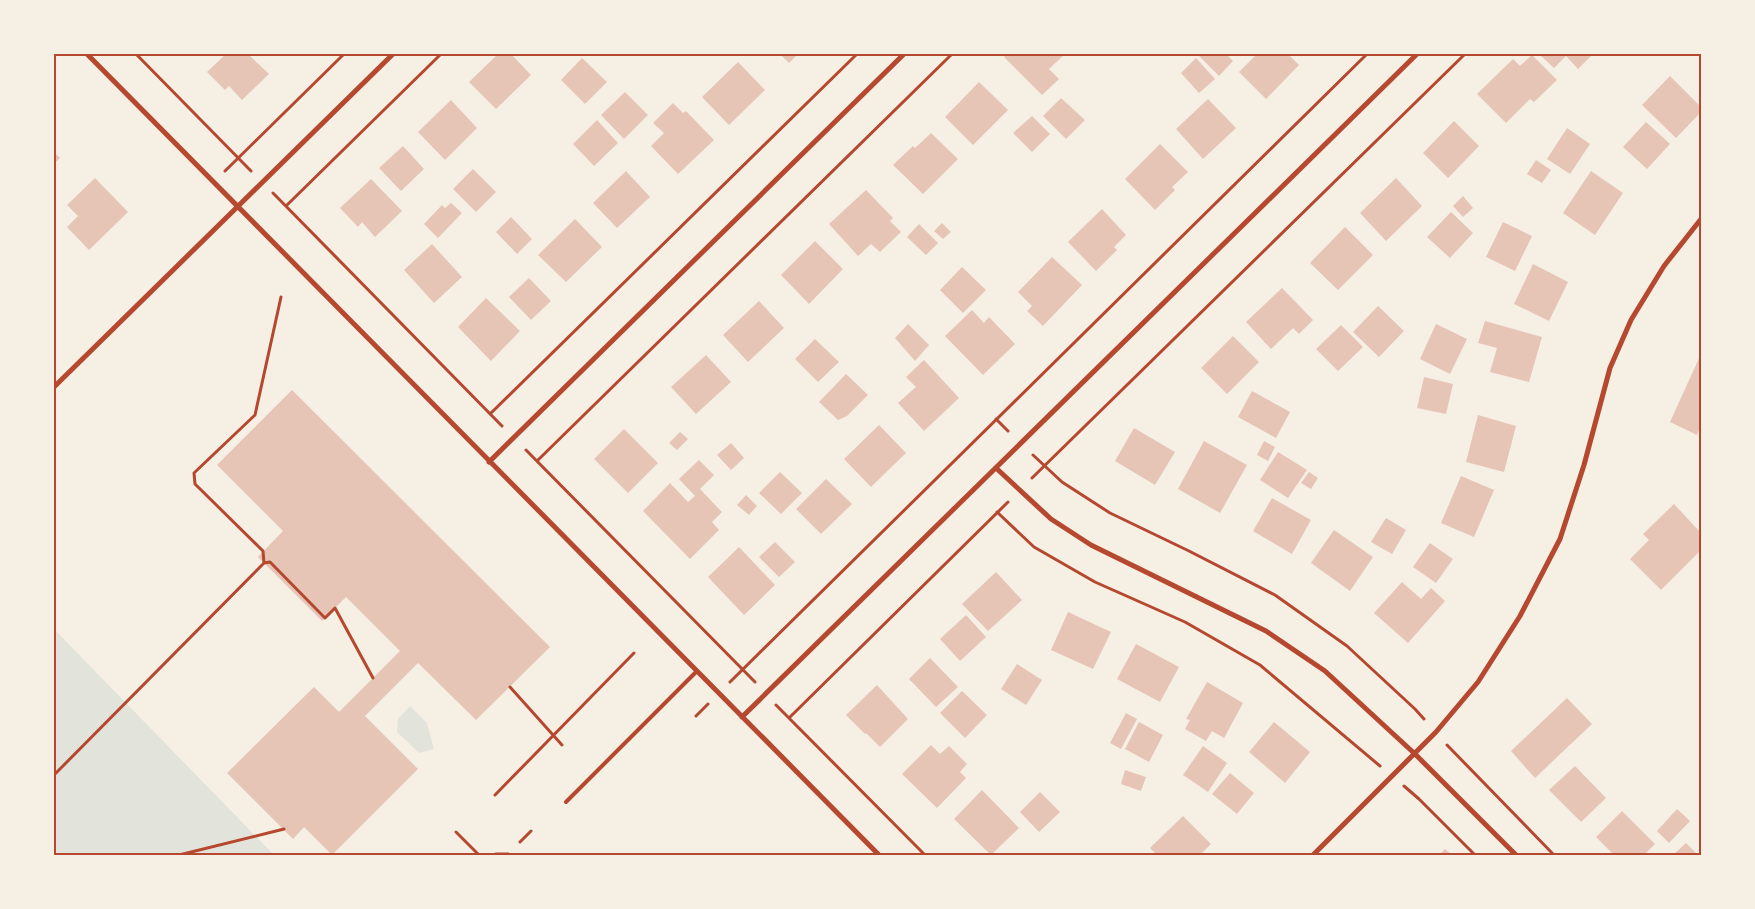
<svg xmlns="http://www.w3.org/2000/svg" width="1755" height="909" viewBox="0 0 1755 909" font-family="Barlow,sans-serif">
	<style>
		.green { fill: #e2e4dc }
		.building { fill: #e6c5b7 }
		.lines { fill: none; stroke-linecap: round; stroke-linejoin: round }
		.path { stroke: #b5482f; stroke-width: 3 }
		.service { stroke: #b5482f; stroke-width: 4 }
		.minor { stroke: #b5482f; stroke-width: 5 }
		.neatline { fill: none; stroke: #b5482f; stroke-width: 2 }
	</style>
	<rect width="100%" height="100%" fill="#f6efe4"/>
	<path class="green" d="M54,629L274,855H54Z
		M410,706L427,723L434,749L419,753L397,732L398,719Z"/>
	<path class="building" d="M226,54H248L269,74L242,100L229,86L225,90L207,72Z
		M496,54H511L531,75L496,109L469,82L497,55Z
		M780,54H794L796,56L789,63Z
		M1008,54H1065L1049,69L1059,79L1042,95L1004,57Z
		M1199,54H1226L1233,61L1219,76L1198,55Z
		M1257,54H1288L1299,65L1266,99L1239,72Z
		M1539,54H1593L1578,69L1566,56L1554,68Z
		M1532,55L1557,80L1534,102L1530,99L1506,123L1477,94L1513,59L1520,66Z
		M582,58L607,82L585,104L561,80Z
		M1196,58L1215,79L1199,93L1181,73Z
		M738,62L765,90L729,125L702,97Z
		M1670,76L1701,107V112L1676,138L1642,105Z
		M979,82L1008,110L973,145L945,117Z
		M625,92L648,115L624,139L601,115Z
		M1061,98L1085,120L1066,139L1043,116Z
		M1208,99L1236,128L1203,159L1176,129Z
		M451,100L477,128L445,160L418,132Z
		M673,103L683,113L686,111L714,140L678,174L651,146L664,133L653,123Z
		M1032,116L1050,134L1032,152L1013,133Z
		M597,120L618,143L594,166L573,144Z
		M1454,121L1479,146L1448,178L1423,153Z
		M1646,122L1670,144L1647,169L1623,147Z
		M1567,128L1590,144L1570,174L1547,159Z
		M931,133L958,159L923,194L893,165L913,146L915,148Z
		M1160,144L1188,172L1172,187L1175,190L1155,210L1125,179Z
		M403,146L424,169L401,191L379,168Z
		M54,152L60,158L54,164Z
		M1536,160L1551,170L1542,183L1527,174Z
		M473,169L496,192L476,212L453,189Z
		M626,171L650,197L617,228L593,203Z
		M1591,171L1623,193L1595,235L1563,213Z
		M95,178L128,212L89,250L67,227L78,216L67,205Z
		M1396,178L1422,206L1386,241L1360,213Z
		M371,179L402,211L375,237L362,222L358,227L340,208Z
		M866,190L893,218L890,221L901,232L880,252L871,244L858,256L829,224Z
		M1463,196L1473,208L1463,217L1453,206Z
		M451,203L462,213L438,238L424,224L442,205L445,208Z
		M1102,209L1126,235L1114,247L1117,250L1096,271L1068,242Z
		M1451,212L1473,233L1450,258L1427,237Z
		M511,217L532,239L517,254L496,232Z
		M575,219L602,247L566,282L538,255Z
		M1503,222L1532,236L1515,271L1486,257Z
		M942,223L951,232L943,239L934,231Z
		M919,224L938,243L926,255L907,237Z
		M1345,227L1373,255L1338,290L1310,263Z
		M815,241L843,269L809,304L781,275Z
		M432,244L462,277L434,303L404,270Z
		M1052,257L1082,285L1043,326L1027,311L1032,306L1018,292Z
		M1533,264L1568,282L1549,321L1514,304Z
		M962,267L986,290L963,313L940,290Z
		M529,278L551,301L531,320L509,297Z
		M1282,288L1313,320L1299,334L1293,328L1271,349L1246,322Z
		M486,298L520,331L491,361L458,327Z
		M759,301L784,328L748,362L723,335Z
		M1378,306L1404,331L1379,357L1353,332Z
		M972,310L984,323L989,317L1015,344L983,375L945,336Z
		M1485,321L1542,337L1529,382L1490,372L1497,348L1478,343Z
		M908,324L929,345L915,361L895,338Z
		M1436,324L1467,339L1450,374L1420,359Z
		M1341,325L1363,347L1338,371L1316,349Z
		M1233,336L1259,362L1227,394L1201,368Z
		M815,339L839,362L818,382L795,359Z
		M1701,354V425L1697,435L1670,422Z
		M706,355L731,382L696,414L671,387Z
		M924,360L959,398L924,431L898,403L916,387L906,377Z
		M846,374L868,395L847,416L838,420L819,402Z
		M1424,377L1453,384L1446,414L1417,408Z
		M292,390L550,647L476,720L418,663L365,716L418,769L332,855L304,827L293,839L227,773L314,687L339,712L400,651L346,597L322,621L258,557L283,531L217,465Z
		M1252,391L1290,412L1276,438L1238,417Z
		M1478,415L1516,426L1504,472L1466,462Z
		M879,425L906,453L871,487L844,459Z
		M1134,428L1175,452L1155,485L1115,461Z
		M624,429L658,463L628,493L594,459Z
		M680,432L688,439L677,450L669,443Z
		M1204,441L1247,465L1220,513L1178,489Z
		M1264,441L1275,447L1268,461L1257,455Z
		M731,443L744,458L731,470L717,455Z
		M1278,452L1307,470L1288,498L1260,480Z
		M699,460L714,475L700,489L722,512L712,522L719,530L690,559L643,511L670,483L688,502L695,496L679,479Z
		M780,472L802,493L781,514L759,493Z
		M1309,472L1318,478L1311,489L1301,483Z
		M1461,476L1494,490L1474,537L1441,523Z
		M826,479L852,504L821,534L796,509Z
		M746,495L757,506L749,515L737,505Z
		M1272,498L1311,520L1292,554L1253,531Z
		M1674,504L1701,533V550L1661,590L1630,559L1649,540L1643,534Z
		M1386,518L1406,530L1392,554L1371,542Z
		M1334,530L1373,557L1350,591L1311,563Z
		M775,542L795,562L779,577L759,557Z
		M1430,543L1453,559L1436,583L1413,567Z
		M739,547L775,585L744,615L708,577Z
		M996,572L1022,600L988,631L962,604Z
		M1402,582L1421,599L1431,588L1445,601L1408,643L1374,613Z
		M1068,612L1111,632L1093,669L1051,650Z
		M966,615L986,637L960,661L940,639Z
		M1136,644L1179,667L1160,702L1117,679Z
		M930,658L958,687L936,707L909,679Z
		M1017,664L1042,680L1026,705L1001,689Z
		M1207,682L1243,703L1224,738L1212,731L1206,741L1185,729L1190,720L1186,719Z
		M877,685L908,719L880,747L866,733L865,734L846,715Z
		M962,691L987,715L965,738L940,713Z
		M1567,698L1592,724L1535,778L1511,751Z
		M1126,713L1137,719L1121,749L1110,743Z
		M1139,722L1163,735L1149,762L1125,749Z
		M1274,722L1310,752L1285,783L1249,752Z
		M931,745L940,754L949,746L967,764L960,772L966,778L937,808L902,774Z
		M1203,746L1227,763L1208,792L1183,775Z
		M1575,766L1606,798L1581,822L1549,790Z
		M1125,770L1146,777L1141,791L1121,784Z
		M1230,773L1254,793L1237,814L1212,794Z
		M982,790L1019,828L991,855L954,819Z
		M1040,792L1060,812L1039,832L1020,812Z
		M1677,809L1690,821L1669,843L1657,831Z
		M1622,811L1655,844L1644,855H1614L1596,837Z
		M1183,816L1211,844L1200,855H1157L1150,848Z
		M1686,843L1698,855H1673Z
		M1445,849L1452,855H1439Z"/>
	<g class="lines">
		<path class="path" d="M136,54L251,171
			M225,171L344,54
			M273,193L502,426
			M286,206L441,54
			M490,414L857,54
			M996,419L1008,431
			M526,450L755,682
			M1033,455L1062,482L1110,513L1189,551L1275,595L1347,646L1415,709L1424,719
			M537,461L952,54
			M1032,478L1465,54
			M997,512L1034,547L1095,582L1185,622L1260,665L1380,766
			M264,563L263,551L195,484L194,473L255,415L281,297
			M730,682L1367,54
			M510,687L562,745
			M776,705L925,855
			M696,716L708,704
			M789,718L1008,502
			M1447,745L1554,855
			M54,775L264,563L270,562L325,618L335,608L373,678
			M1404,786L1419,799L1475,855
			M495,795L634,653
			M456,832L479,855
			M520,842L531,831
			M179,855L284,829"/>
		<path class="service" d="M566,802L697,671"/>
		<path class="minor" d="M87,54L879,855
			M54,387L393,54
			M489,462L904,54
			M996,468L1051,519L1091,545L1266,631L1325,671L1415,754L1516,855
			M742,717L1417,54
			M496,855H508
			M1313,855L1436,732L1478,682L1520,616L1560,539L1584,465L1610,368L1631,320L1664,266L1701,219"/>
	</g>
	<rect width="1755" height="909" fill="none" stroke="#f6efe4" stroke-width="110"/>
	<rect x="55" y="55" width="1645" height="799" class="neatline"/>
</svg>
